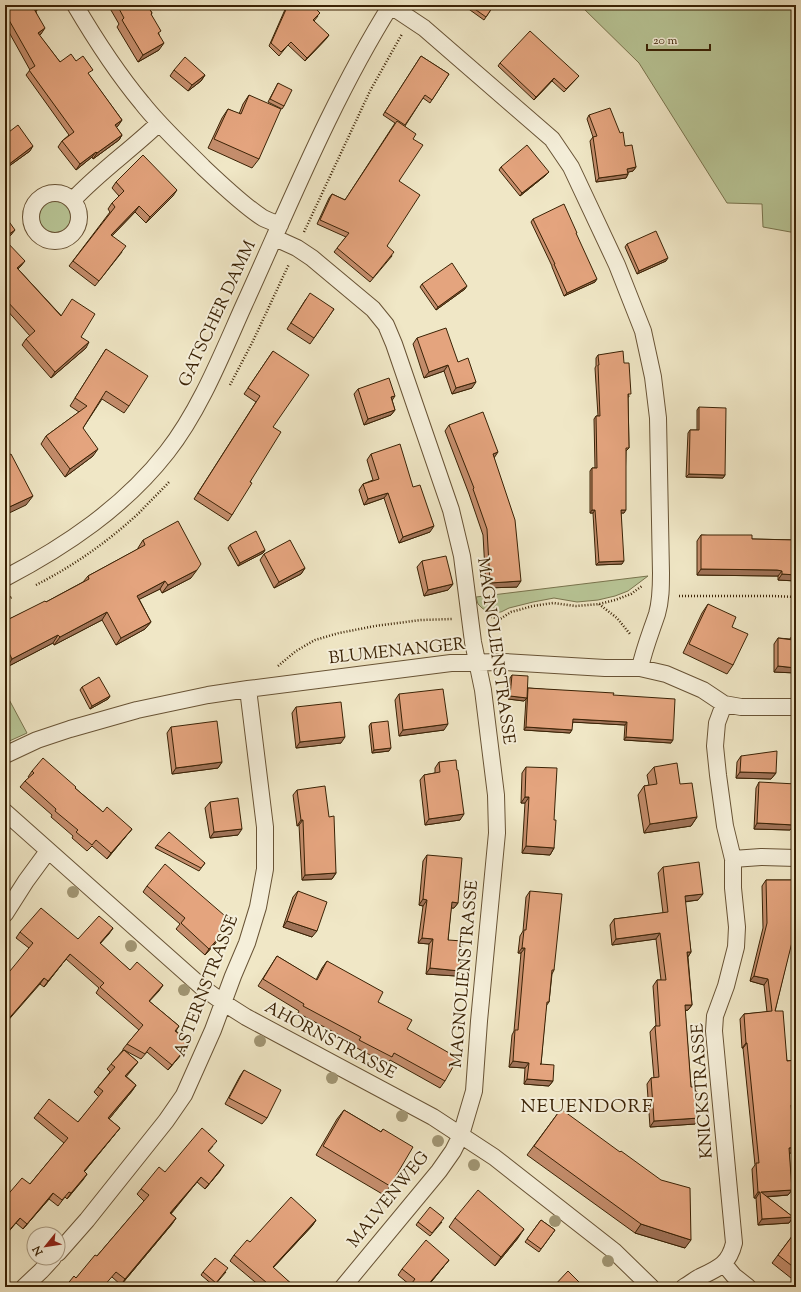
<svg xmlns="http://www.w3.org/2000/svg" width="801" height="1292" viewBox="0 0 801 1292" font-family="'Sorts Mill Goudy',serif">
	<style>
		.green { fill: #b8c596; stroke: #79744e }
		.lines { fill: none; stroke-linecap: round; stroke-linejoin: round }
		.street-casing { stroke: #685335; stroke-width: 18 }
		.path { stroke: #3a2205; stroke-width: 2.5; stroke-dasharray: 1 2; stroke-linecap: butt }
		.street { stroke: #f5efda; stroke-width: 16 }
		.tree { fill: #a19674 }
		.wall { fill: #c48d6c; stroke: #3a2205 }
		.shaded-wall { fill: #a07358; stroke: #3a2205 }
		.building { fill: #e4a47e; stroke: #3a2205 }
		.labels { text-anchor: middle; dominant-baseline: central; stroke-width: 4; stroke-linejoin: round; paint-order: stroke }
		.street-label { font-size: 17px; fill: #3a2205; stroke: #f5efda }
		.quarter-label { font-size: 19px; letter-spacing: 1px; fill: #3a2205; stroke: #f5efda }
	</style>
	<rect width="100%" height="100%" fill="#f0e7c6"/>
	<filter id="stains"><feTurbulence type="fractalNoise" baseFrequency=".005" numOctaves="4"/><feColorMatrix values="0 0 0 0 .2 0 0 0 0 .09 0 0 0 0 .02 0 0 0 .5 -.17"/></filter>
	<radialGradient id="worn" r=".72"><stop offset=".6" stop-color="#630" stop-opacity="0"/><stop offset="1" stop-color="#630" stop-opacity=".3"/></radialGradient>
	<path class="green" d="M580,5H796V233L763,227L762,204L727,203L639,63Z
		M39 217a16 16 0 1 1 32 0a16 16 0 1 1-32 0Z
		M648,576L628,591L615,596L598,600L577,602L554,598L533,602L509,608L501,612H488L482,608L478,604L476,597Z
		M5,692L27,733L5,743Z"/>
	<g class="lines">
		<defs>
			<path id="street" d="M75,5C95,39 117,73 142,103C160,126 182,146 203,167C220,183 244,206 263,218C269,221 275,223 280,225
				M391,6L424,28L552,139L571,167L617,265L643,331L653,377L658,418L661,573C661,587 661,600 657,614C651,632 644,649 640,668
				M31 217a24 24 0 1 1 48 0a24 24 0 1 1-48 0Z
				M73,200C99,172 131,150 159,123
				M275,238L297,248L312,258L373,309L386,325L394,344L451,510L462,556L473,642L483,690L496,795L497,833L479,1021L474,1091L461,1135L453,1151L439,1171L343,1287
				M5,578C66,546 124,507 167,452C200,410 222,354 244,305C290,204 332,99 391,5
				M5,755L37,740L70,729L137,710L208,695L248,689L451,663L504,662L605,668H640L666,674L703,690L724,704L741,707H796
				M5,812L203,988L224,1003L246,1017L433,1117L494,1157L614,1251L651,1287
				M733,859L761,857L796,858
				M5,914L26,881L48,851
				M58,1253L87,1220L166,1121L184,1095L213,1030L233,976L247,943L258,907L265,869V827L248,689
				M724,1264L734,1276L748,1287
				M24,1287L41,1271L53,1258
				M684,1287C690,1284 695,1279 700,1277C719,1268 729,1264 734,1243L714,1031L715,1016L726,986L736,947L737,927L733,888V859L725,826L718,775L715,746L717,723L724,704"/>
		</defs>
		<use href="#street" class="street-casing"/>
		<path class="path" d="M304,232L370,91L402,34
			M230,385L253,341L289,264
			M36,585C75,565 109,541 141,511C150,501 160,492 169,482
			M679,596H773L796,597
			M5,600L12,597
			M599,604L617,618L630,634
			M488,616L500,619
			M491,630L500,619L511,612L533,606L553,603L576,606L599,604L615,600L631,594L642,586
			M278,666L296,651L315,640L339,633L375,626L421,620L452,619"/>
		<use href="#street" class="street"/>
	</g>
	<g class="tree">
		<circle cx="73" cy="892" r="6"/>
		<circle cx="131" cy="946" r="6"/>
		<circle cx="184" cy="990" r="6"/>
		<circle cx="260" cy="1041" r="6"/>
		<circle cx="332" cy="1078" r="6"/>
		<circle cx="402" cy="1116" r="6"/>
		<circle cx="438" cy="1141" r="6"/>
		<circle cx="474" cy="1165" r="6"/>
		<circle cx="555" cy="1221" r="6"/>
		<circle cx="608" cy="1261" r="6"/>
	</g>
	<path class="wall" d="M5,5L40,8L36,11L41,34L39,35L60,62L76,61L89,75L122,120L116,127L122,135L119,140L93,159L92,157L76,170L58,147L62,141L69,135L26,75L30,70L5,25Z
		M108,5H147L152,13L151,15L159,34V50L138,62L117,27L119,24Z
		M287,5H312L318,16L314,21L327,38L305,61L288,45L279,56L269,46Z
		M463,5H494L484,20Z
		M421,56L449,74L430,103L423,98L405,126L413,139L399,181L387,246L392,256L370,282L334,252L346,237L317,224L329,198L332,194L345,200L395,123L383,115Z
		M500,63L579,76L564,92L552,81L534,100L498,66Z
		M174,70L205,75L201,81L188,91L170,76Z
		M278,83L284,106L282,109L268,102Z
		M249,95L259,159L252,168L208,148L222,118L228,109L239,114L243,104Z
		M589,115L625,146L636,167L633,171L628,172V174L626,178L596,182L590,141L593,137L587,119Z
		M5,135L30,151L5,169Z
		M501,167L549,172L546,175L520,196L499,170Z
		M116,182L173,196L146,223L135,212L112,236L122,252L95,286L69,266L110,212L108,209L112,203L119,196L112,188Z
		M533,219L576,234L595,282L564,296L552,267V266L531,222Z
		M5,240L21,266L18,269L81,337L86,348L51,378L22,345L26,339L30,336L5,308Z
		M627,244L666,261L637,274L625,247Z
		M422,284L465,289L436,310L420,287Z
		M306,299L334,309L310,344L287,329Z
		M417,338L458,362L472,388L452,394L444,371L424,378L413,344Z
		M106,349L129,406L124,413L102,399L83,428L93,456L65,477L41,444L46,436L79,412L70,406Z
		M273,351V427L250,482L232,515L228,521L194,499L256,402L244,394Z
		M598,355L624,363L629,397H628L629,448L626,451L624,513H621L622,564L596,565L593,513H590V471L592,468H595L594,419L596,416H598L595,368L596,366V358Z
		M358,389L392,400L395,410L391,415L364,425L354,394Z
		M699,407L725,475L723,478L686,477L688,433L690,430H697V410Z
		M449,425L494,457L517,587L486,588L483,535L469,494L445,431Z
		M371,454L413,487L430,532L399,543L384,498L364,505L359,490L363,484L373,480L367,460Z
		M701,535L752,539L796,540V581L778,580V576H773L697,575V541Z
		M143,540L191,578L162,593L160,589L139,599L151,622L145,629L116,645L102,620L54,645L53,643L7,667L5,663V621L46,602L83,582L88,576L138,549V548Z
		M230,545L265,550L263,553L238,566L228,548Z
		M264,554L305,568L301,574L274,588L260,560Z
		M422,561L453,584L448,590L424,596L417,567Z
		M708,604L732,627L733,665L727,674L683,653L702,613Z
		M793,634L796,673L774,672V644L778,638L790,639Z
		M512,675L527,689L528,688L613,695L671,743L624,740L625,725L573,722L570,733L524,730L526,699L524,701L508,699L510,678Z
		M82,687L110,696L108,699L90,709L80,690Z
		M399,694L444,730L399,736L395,700Z
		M296,707L341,743L296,748L292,713Z
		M371,723L389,751L372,753L369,726Z
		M171,727L222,762L218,768L172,774L167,733Z
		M741,756L776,773L771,779L736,778L737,762Z
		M439,762L460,820L425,825L420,780L424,775L435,773V768Z
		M526,767L554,848L550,855L522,853L525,803H521L522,773Z
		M654,767L697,817L691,826L644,833L638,795L644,786L649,785L647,775Z
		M32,771L75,788L103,812L132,829L107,859L92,846L87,851L72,838L73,836L51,817L52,815L20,787L25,781L29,778L28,777Z
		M759,782L790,830L754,829L756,788Z
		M297,790L336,873L332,879L302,880L299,825L297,826L293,795Z
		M210,802L238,835L210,838L205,808Z
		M157,845L205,863L199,871L155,848Z
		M427,855L458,903L454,908H451L448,940L456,976L426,974L429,944L418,943L423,906L419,905L423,861Z
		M663,867L698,900L685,902L691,952L688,957L692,1005L688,1010L685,1011L691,1087L695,1124L650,1127L647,1084L651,1078H654L650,1032L655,1026H656L653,986L657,980H661L656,939L612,945L610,925L614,919L663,913L658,873Z
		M766,880H796V931H794L775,1011L787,1061L796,1060V1110H791V1153H789L792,1190L788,1195L767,1197L793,1217L789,1223L758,1225L756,1198H754L752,1169L755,1165L743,1048H742L740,1019L744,1014L767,1012L764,985L750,981L763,928L762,886Z
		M147,886L232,922L228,929L205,955L176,929L180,924L143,892Z
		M298,891L312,937L283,927L293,897Z
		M530,891L554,970L552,974L549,1002L546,1006L541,1064L553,1081L549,1086L524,1084L525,1068L509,1067L512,1035L514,1031L521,953H518L520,936L523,931L526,897Z
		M113,928L100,944L130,970L163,985L149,1001L179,1026L176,1031L190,1043L186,1049L168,1070L147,1052L141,1059L124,1050L138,1062L126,1076L136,1085L132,1091L109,1119L120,1128L84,1172L87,1174L67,1199L65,1197L58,1206L49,1199L23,1229L16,1223L30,1184L64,1143L34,1118L38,1113L78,1122L99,1097L94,1092L110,1072L107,1069L123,1050V1049L127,1044L139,1030L96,993L99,988L66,959L44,987L40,984L29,948L16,938L20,932L78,939Z
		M277,956L316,980L322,968L327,961L378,1002L407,1029L445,1081L440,1088L390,1060L387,1064L355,1047L356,1044L298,1013L299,1011L258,986Z
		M244,1070L267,1118L262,1124L225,1104L240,1076Z
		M561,1109L685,1248L635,1233L527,1155Z
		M344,1110L381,1132L383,1129L390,1186L384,1195L316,1155L337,1119Z
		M213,1146L208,1152L220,1171L205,1189L197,1182L171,1214L176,1218L172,1224L121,1285L112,1277L76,1278L97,1256L144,1201L137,1194L141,1189L165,1172Z
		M455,1218L518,1238L495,1266L449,1227Z
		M316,1220L312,1226L273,1268L295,1287H261L230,1261L234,1255L250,1242Z
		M541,1220L555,1230L539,1252L525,1242Z
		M418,1222H442L430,1236L416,1225Z
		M796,1231V1282L772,1263Z
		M449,1260L427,1287H409L410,1285L398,1275L402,1269Z
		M203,1272H226L214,1286L201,1275Z"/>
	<path class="shaded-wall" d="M41,5H43L40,8L30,14L34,9Z
		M45,28L41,34L34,38L38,33Z
		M329,35L327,38L305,61L307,58Z
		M164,43L159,50L138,62L143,55Z
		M205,75L201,81L188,91L192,85Z
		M554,78L552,81L534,100L536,97Z
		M122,120L118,126L111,131L115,125Z
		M122,135L119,140L93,159L97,153Z
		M33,146L30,151L5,169L8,165Z
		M96,152L92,157L76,170L80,164Z
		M636,167L633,171L625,173L627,169Z
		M549,172L546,175L520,196L522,193Z
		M628,174L626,178L596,182L599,178Z
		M177,190L173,196L146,223L150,217Z
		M139,206L135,212L107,241L111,235Z
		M15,230L11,235L5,240V237Z
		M668,258L666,261L637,274L639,271Z
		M25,261L21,266L13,273L17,268Z
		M597,279L595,282L564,296L567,293Z
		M467,286L465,289L436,310L438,307Z
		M89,342L86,348L51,378L55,372Z
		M448,365L444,371L424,378L429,372Z
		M476,382L472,388L452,394L456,388Z
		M395,396L391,402V397Z
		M395,410L391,415L364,425L368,419Z
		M98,449L93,456L65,477L70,469Z
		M498,452L494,458L493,454Z
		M689,474L725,475L723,478L686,477Z
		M388,493L384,498L364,505L368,499Z
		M33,496L26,505L5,515V509Z
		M592,510H595L593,513H590Z
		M621,510H626L624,513H619Z
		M434,526L430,532L399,543L403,537Z
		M265,550L263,553L238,566L240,563Z
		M624,561L622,564L596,565L599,562Z
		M305,568L301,574L274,588L279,582Z
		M701,569L777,570L782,571L778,576H773L697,575Z
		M197,570L191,578L162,593L168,585Z
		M782,574L796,575V581L778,580Z
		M165,581L160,589L132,603L137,596Z
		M521,581L517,587L486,588L490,583Z
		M453,584L448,590L424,596L428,590Z
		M107,612L102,620L54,645L60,637Z
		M151,622L145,629L116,645L121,638Z
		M58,635L53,643L7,667L12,659Z
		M778,666L796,668V673L774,672Z
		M110,696L108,699L90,709L92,706Z
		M510,696L527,698L524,701L508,699Z
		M573,719L627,722L625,725L571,722Z
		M448,724L444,730L399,736L403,730Z
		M526,727L572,730L570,733L524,730Z
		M345,737L341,743L296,748L300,742Z
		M626,737L673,740L671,743L624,740Z
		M391,748L389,751L372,753L374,750Z
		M222,762L218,768L172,774L176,768Z
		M740,772L776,773L771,779L736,778Z
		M525,797H529L525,803H521Z
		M464,814L460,820L425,825L429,819Z
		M697,817L691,826L644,833L650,824Z
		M301,820H303L299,825L297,826Z
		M757,823L794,825L790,830L754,829Z
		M132,829L107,859L111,853Z
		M242,829L238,835L210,838L214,832Z
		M526,846L554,848L550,855L522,853Z
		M336,873L332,879L302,880L305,875Z
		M703,894L698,900L681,902L685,896Z
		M423,899L427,900L423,906L419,905Z
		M452,902L458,903L454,908H447Z
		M287,921L317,931L312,937L283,927Z
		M232,922L228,929L205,955L209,949Z
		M113,928L109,934L96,948L100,943Z
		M660,933L656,939L612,945L616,939Z
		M422,938L433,939L429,944L418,943Z
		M522,948H525L521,953H518Z
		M687,952H691L687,958Z
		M70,954L66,959L44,987L48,981Z
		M430,968L460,971L456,976L426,974Z
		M754,976L768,979L764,985L750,981Z
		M44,978L40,984L5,1024V1023Z
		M163,985L159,991L145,1006L149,1001Z
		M685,1005H692L688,1010L681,1011Z
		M190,1043L186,1049L168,1070L172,1065Z
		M746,1043H747L743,1048H742Z
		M513,1061L529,1063L525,1068L509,1067Z
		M138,1062L122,1082L125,1076Z
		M527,1079L553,1081L549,1086L524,1084Z
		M136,1085L132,1091L105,1124L108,1118Z
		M796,1104V1110H787L791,1105Z
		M699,1118L695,1124L650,1127L654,1121Z
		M120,1128L116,1133L80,1177L84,1171Z
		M795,1147L791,1153L785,1154L789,1148Z
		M224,1165L220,1171L205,1189L209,1184Z
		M87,1174L83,1180L67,1199L71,1193Z
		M201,1177L197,1182L166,1219L170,1213Z
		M792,1190L788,1195L761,1197V1192Z
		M758,1192H760L756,1198H754Z
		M53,1193L49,1199L23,1229L27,1224Z
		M793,1217L789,1223L758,1225L762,1219Z
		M20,1218L16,1223L5,1236V1235Z
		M176,1218L172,1224L121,1285L125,1279Z
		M316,1220L312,1226L268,1273L273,1267Z
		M641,1224L691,1240L685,1248L635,1233Z
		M524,1229L518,1238L495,1266L501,1257Z
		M449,1260L427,1287H426Z"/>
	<path class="building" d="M5,5H41L34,9L45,28L38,33L60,62L71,54L76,61L83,56L93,70L88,73L122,120L115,125L122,135L97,153L96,152L80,164L62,141L74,132L29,70L35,66L5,13Z
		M117,5H147L152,13L151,14L161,31L158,33L164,43L143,55L122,20L124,18Z
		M288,5H312L320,13L313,20L329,35L307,58L291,42L281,52L271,43Z
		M469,5H494L486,17Z
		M530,31L579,76L566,89L554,78L536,97L500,63Z
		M421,56L449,74L432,100L425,95L405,125L385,112Z
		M185,57L205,75L192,85L174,70Z
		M278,83L292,90L284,106L270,99Z
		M249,95L281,109L259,159L214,139L228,109L241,114Z
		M610,108L620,133L623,132L625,146L632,145L636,167L627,169L628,174L599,178L593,137L597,136L589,115Z
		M397,121L416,134L413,139L423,145L399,181L420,195L387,246L394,252L373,278L337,248L349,233L320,220L332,194L345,200Z
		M18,125L33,146L8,165L5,161V135Z
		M527,145L549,172L522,193L501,167Z
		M143,155L177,190L150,217L139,206L111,235L126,246L99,281L73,261L115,207L112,203L124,191L116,182Z
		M564,204L577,233H576L597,279L567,293L554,264H555L533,219Z
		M5,216L15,230L5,237Z
		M656,231L668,258L639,271L627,244Z
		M5,240L25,261L17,268L61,316L72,299L95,314L81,337L89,342L55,372L26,339L35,331L5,299Z
		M452,263L467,286L438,307L422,284Z
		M310,293L334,309L314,338L291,323Z
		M446,328L458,362L468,358L476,382L456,388L448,365L429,372L417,338Z
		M106,349L148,376L129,406L106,391L83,428L98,449L70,469L46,436L87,406L75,398Z
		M273,351L309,375L273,427L281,432L250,482L252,483L232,515L198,493L260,396L248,388Z
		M623,351L624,363H629L631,394H628L629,448H626V510H621L624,561L599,562L595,510H592V468H597L596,416H600L598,365H599L598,355Z
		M389,378L395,396L391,397L395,410L368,419L358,389Z
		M699,407L726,408L725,475L689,474L690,430H699Z
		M483,412L498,452L493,454L515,520L521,581L490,583L487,529L473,489L474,488L449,425Z
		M400,444L413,487L420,485L434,526L403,537L388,493L368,499L363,484L379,479L371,454Z
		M11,454L33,496L5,509V457Z
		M178,521L201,564L197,570L168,585L165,581L137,596L151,622L121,638L107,612L60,637L58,635L12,659L5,645V621L45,601L46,602L89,579L88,576L145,545L143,540Z
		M256,531L265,550L240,563L230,545Z
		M701,535H752V539L796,540V575L782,574V571L777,570L701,569Z
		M290,540L305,568L279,582L264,554Z
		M446,556L453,584L428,590L422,561Z
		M708,604L736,617L732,627L748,634L733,665L689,644Z
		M793,634L796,635V668L778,666V638L793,640Z
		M512,675L528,676L527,698L510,696Z
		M99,677L110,696L92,706L82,687Z
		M528,688L614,693L613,695L675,699L673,740L626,737L627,722L573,719L572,730L526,727Z
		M443,689L448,724L403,730L399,694Z
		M341,702L345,737L300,742L296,707Z
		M217,721L222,762L176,768L171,727Z
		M388,721L391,748L374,750L371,723Z
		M777,751L776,773L740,772L741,756Z
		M43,758L76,787L75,788L103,812L107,807L132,829L111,853L96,840L92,845L76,832L78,830L55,811L56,809L25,781L34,773L32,771Z
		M456,760L457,770H458L464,814L429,819L424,775L440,772L439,762Z
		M677,763L680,784L692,783L697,817L650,824L644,786L657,784L654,767Z
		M526,767L557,768L554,820H556L554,848L526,846L529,797H525Z
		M759,782L796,784L794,825L757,823Z
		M325,786L329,817L334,816L336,873L305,875L303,820H301L297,790Z
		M238,798L242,829L214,832L210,802Z
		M169,832L205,863L201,868L157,845Z
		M427,855L462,858L458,903L452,902L448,940L463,941L460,971L430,968L433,939L422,938L427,900L423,899Z
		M699,862L703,894L685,896L691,952H687L692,1005H685L691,1087H697L699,1118L654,1121L651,1078L659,1077L655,1026H660L657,980H666L660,933L616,939L614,919L668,912L663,867Z
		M165,864L232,922L209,949L181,923L185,918L147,886Z
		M766,880H796V926L775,1011H783L787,1061L796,1060V1104L791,1105L795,1147L789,1148L792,1190L761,1192L793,1217L762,1219L760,1192H758L756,1163H759L747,1043H746L744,1014L772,1011L768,979L754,976L767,923Z
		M298,891L327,902L317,931L287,921Z
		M530,891L562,894L554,970H552L549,1002H547L541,1064H540L554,1065L553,1081L527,1079L529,1063L513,1061L515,1030H518L525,948H522L524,930H526Z
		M41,908L78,939L99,916L113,928L100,943L130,970L137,962L163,985L149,1001L179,1026L175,1031L190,1043L172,1065L150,1047L145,1054L127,1044L143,1025L100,987L104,983L70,954L48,981L44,978L5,1023V977L33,943L20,932Z
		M277,956L317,980L327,961L383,992L378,1002L412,1020L407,1029L458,1058L445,1081L394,1053L392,1057L359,1040L361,1037L303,1006L304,1004L263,979Z
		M124,1050L138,1062L125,1076L136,1085L108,1118L120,1128L84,1171L87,1174L71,1193L69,1192L62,1200L53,1193L27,1224L20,1218L5,1235V1198L22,1178L30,1184L68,1138L38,1113L49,1099L78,1122L103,1091L98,1087L115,1067L111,1064Z
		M244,1070L281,1090L267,1118L229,1098Z
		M561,1109L620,1152L621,1151L661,1180L690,1188L691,1240L641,1224L534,1146Z
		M344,1110L381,1132L383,1129L413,1147L390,1186L323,1146Z
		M202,1128L217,1141L208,1151L224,1165L209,1184L201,1177L170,1213L176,1218L125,1279L116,1272L103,1287H65L74,1276L76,1278L95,1255L97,1256L149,1195L141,1189L159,1167L165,1172Z
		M478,1190L524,1229L501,1257L455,1218Z
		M291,1197L316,1220L273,1267L295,1287H263L267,1283L234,1255L247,1240L250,1242Z
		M430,1207L444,1218L432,1233L418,1222Z
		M541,1220L555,1230L541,1249L527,1239Z
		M796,1231V1269L778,1255Z
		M426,1240L449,1260L426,1287H424L419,1283L424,1287H409L415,1279L402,1269Z
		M215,1258L228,1268L216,1283L203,1272Z
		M568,1271L584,1287H553Z"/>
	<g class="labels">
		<g class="street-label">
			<text transform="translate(218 314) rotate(-65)">GATSCHER DAMM</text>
			<text transform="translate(495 651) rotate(82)">MAGNOLIENSTRASSE</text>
			<text transform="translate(397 652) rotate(-6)">BLUMENANGER</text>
			<text transform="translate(465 974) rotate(-85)">MAGNOLIENSTRASSE</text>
			<text transform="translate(207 986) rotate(-69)">ASTERNSTRASSE</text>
			<text transform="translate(330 1041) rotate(28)">AHORNSTRASSE</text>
			<text transform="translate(703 1091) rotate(-94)">KNICKSTRASSE</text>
			<text transform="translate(389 1200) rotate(-51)">MALVENWEG</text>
		</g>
		<g class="quarter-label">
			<text x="587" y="1107">NEUENDORF</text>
		</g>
	</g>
	<rect width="801" height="1292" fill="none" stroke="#f0e7c6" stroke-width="20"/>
	<rect x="6" y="6" width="789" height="1280" fill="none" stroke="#3a2205" stroke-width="2"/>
	<rect x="10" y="10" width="781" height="1272" fill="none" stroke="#3a2205"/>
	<g transform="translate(46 1246) rotate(240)"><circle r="19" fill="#f5efda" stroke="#aa9d85"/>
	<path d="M0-3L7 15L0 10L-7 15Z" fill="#8f2418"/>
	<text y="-6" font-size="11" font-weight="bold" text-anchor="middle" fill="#3a2205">N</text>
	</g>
	<path d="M647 44v6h63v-6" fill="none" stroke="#3a2205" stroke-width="2"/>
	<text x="653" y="44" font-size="12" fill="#3a2205" stroke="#f5efda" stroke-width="3" paint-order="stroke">20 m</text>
	<rect width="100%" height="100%" filter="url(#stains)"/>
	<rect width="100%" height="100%" fill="url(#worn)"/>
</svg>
